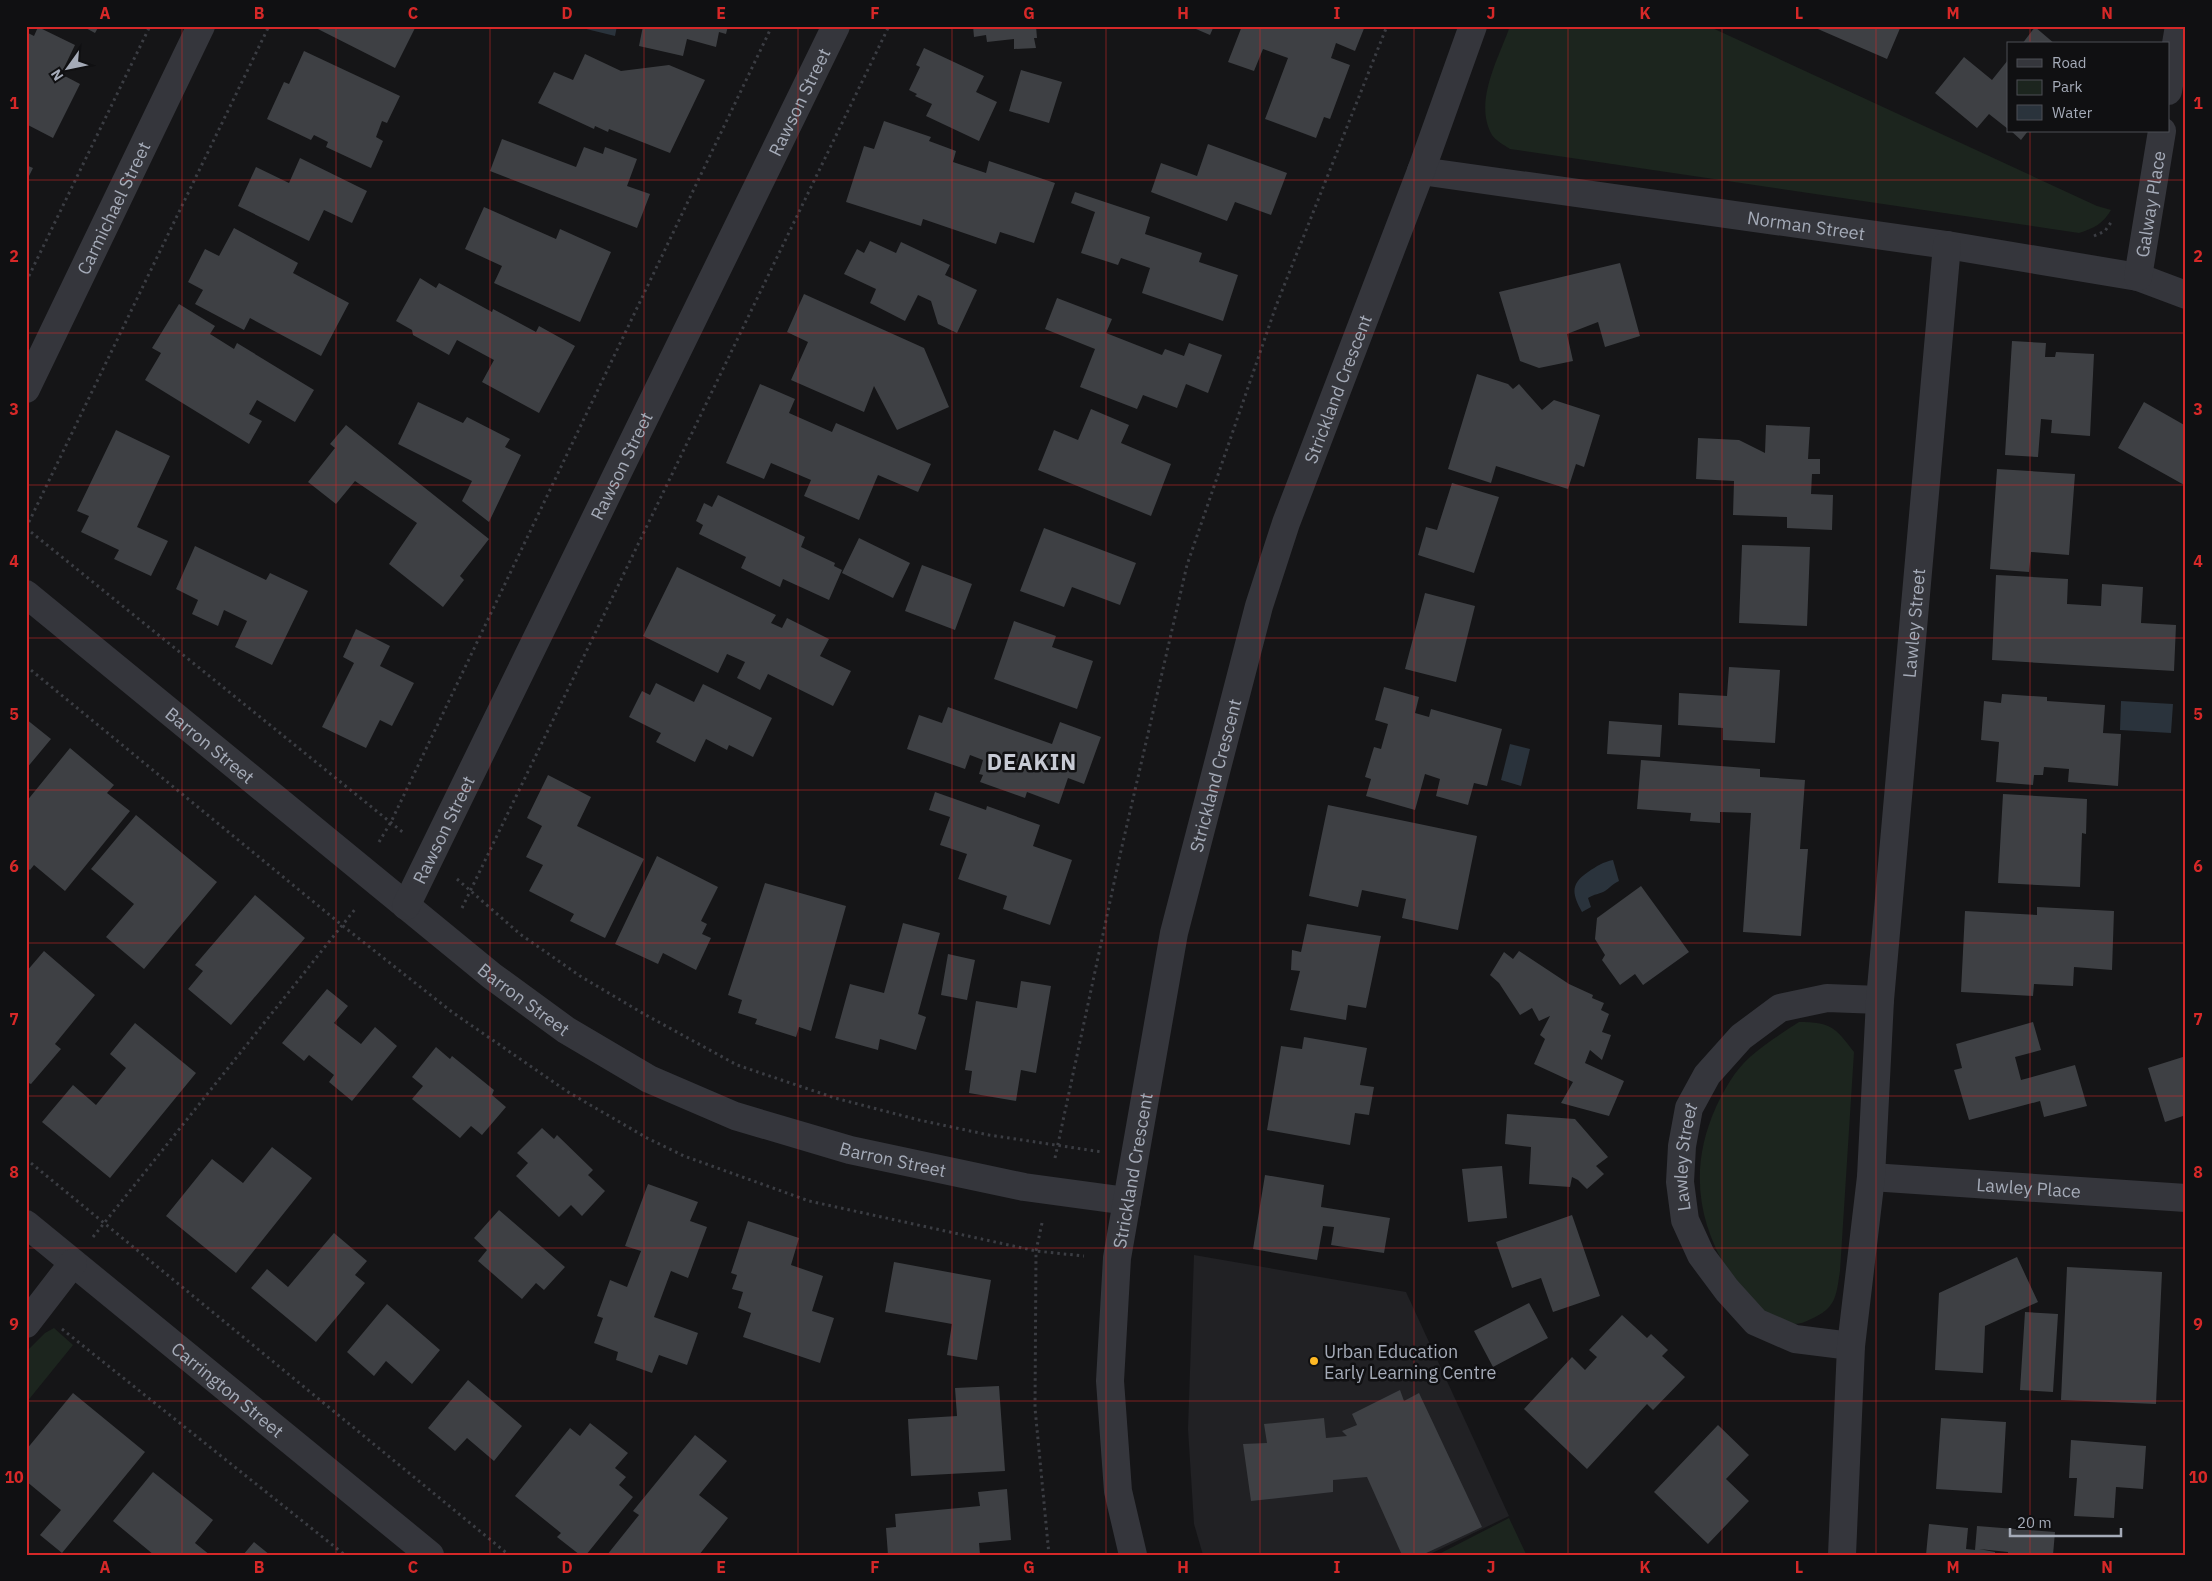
<svg xmlns="http://www.w3.org/2000/svg" width="2212" height="1581" viewBox="0 0 2212 1581" font-family="'IBM Plex Sans',sans-serif">
	<style>
		.built { fill: #212124 }
		.green { fill: #1c251e }
		.water { fill: #2a333c }
		.building { fill: #3e4044 }
		.lines { fill: none; stroke-linecap: round; stroke-linejoin: round }
		.path { stroke: #3b3d43; stroke-width: 3; stroke-dasharray: 2.5 4; stroke-linecap: butt }
		.minor { stroke: #35363c; stroke-width: 28 }
		.tertiary { stroke: #35363c; stroke-width: 28 }
		.grid { fill: none; stroke: #d62828; stroke-width: 1; stroke-opacity: 0.55 }
		.poi-dot { fill: #ffb924; stroke: #101012; stroke-width: 2 }
		.labels { text-anchor: middle; dominant-baseline: central; stroke-width: 5; stroke-linejoin: round; paint-order: stroke }
		.street-label { font-size: 18px; fill: #a5abb8; stroke: #101012 }
		.poi-label { font-size: 18px; fill: #a5abb8; stroke: #101012; text-anchor: start }
		.district-label { font-size: 22px; font-weight: bold; letter-spacing: 1px; fill: #c7cad4; stroke: #101012 }
		.neatline { fill: none; stroke: #d62828; stroke-width: 2 }
		.grid-label { font-size: 16px; text-anchor: middle; font-weight: bold; fill: #d62828 }
	</style>
	<rect width="100%" height="100%" fill="#151517"/>
	<path class="built" d="M1194,1255L1406,1292L1509,1516L1428,1555H1203L1194,1524L1188,1429Z"/>
	<path class="green" d="M1510,26H1708L2097,206L2111,210C2103,224 2094,228 2079,233L1510,149C1504,145 1495,140 1492,135C1473,102 1499,58 1510,26Z
		M1799,1022C1831,1022 1835,1027 1854,1052L1840,1271C1836,1297 1836,1308 1811,1319C1806,1322 1799,1324 1793,1324C1768,1321 1741,1293 1729,1273C1696,1219 1690,1165 1716,1107C1724,1090 1735,1070 1750,1057C1765,1044 1782,1033 1799,1022Z
		M54,1328L73,1345L26,1403V1352L45,1333Z
		M1509,1518L1526,1554L1530,1555H1437Z"/>
	<path class="water" d="M574,26H617L615,36Z
		M2121,701L2173,704L2171,733L2120,730Z
		M1510,744L1530,749L1521,786L1501,780Z
		M1613,860L1619,881C1612,884 1610,888 1605,891C1600,894 1594,894 1588,898L1591,907L1582,912C1572,894 1570,884 1588,872C1597,866 1603,862 1613,860Z"/>
	<path class="building" d="M82,26H99L95,33Z
		M312,26H416L395,68Z
		M643,26H728L726,34L719,32L716,47L687,39L683,56L639,46Z
		M973,26H1036L1037,38H1034L1036,48L1014,49V39L987,42L986,35L974,37Z
		M1189,26H1214L1210,35Z
		M1242,26H1365L1355,51L1336,43L1331,58L1350,65L1330,119L1324,117L1316,138L1265,119L1288,58L1263,49L1254,71L1228,62Z
		M1811,26H1901L1887,59Z
		M38,27L75,45L61,74L80,84L53,138L26,124V32L34,36Z
		M2035,27L2055,44H2022Z
		M924,48L984,76L976,92L997,102L979,141L926,116L932,104L915,96L917,94L909,90L920,67L916,65Z
		M304,51L400,96L387,123L382,121L376,137L383,141L371,168L326,147L328,142L314,135L311,140L267,119L284,82L289,84Z
		M585,54L621,71L669,65L705,80L670,153L609,129L608,132L595,126L594,129L538,103L554,72L573,80Z
		M1964,57L1992,80L2008,60V129L1989,114L1977,128L1935,93Z
		M1021,70L1062,82L1049,123L1009,111Z
		M884,121L931,137L929,141L956,151L953,162L986,173L989,161L1055,183L1034,243L1000,232L996,244L923,219L921,226L846,202L864,146L874,149Z
		M2011,131H2028L2021,140Z
		M502,139L576,167L584,147L603,154L605,147L637,159L627,186L650,194L637,228L490,171Z
		M1208,144L1287,173L1271,215L1235,202L1227,221L1151,192L1161,163L1197,176Z
		M300,158L367,191L352,223L324,210L309,241L238,206L256,167L289,183Z
		M26,165L33,168L26,182Z
		M1075,192L1150,217L1145,234L1202,253L1199,262L1238,275L1223,321L1142,293L1150,268L1121,258L1118,265L1081,253L1095,212L1071,203Z
		M484,207L556,239L560,229L611,252L580,322L494,283L502,266L465,249Z
		M234,228L298,263L293,273L349,303L321,356L250,318L244,330L195,304L203,290L188,282L205,249L219,256Z
		M870,241L896,253L901,242L950,265L945,275L977,290L957,333L938,324L931,301L918,295L905,321L870,303L876,289L844,274L857,249L864,253Z
		M1620,263L1640,336L1605,347L1598,322L1567,334L1573,361L1539,368L1520,361L1499,292Z
		M420,278L436,288L439,283L492,312L493,309L536,332L539,326L575,346L539,413L482,382L494,360L457,340L449,355L413,335L412,330L396,321Z
		M804,294L924,348L949,407L897,430L874,386L864,412L791,380L808,342L787,332Z
		M1057,298L1112,319L1106,333L1162,355L1165,349L1184,356L1189,343L1222,355L1208,393L1186,384L1177,408L1143,395L1137,409L1080,387L1095,349L1045,329Z
		M179,304L215,326L210,334L234,349L237,343L314,390L295,422L257,400L249,414L262,421L249,444L145,380L161,353L152,348Z
		M2012,341L2046,343L2045,357H2055L2056,352L2094,354L2090,436L2051,433L2052,420L2041,419L2038,457L2005,455Z
		M1477,374L1508,384L1513,389L1519,384L1542,410L1554,400L1600,415L1584,467L1576,464L1568,489L1496,466L1491,483L1448,469Z
		M760,384L795,399L789,413L832,432L836,423L931,464L918,492L878,475L859,520L804,496L811,480L771,463L764,479L726,463Z
		M418,402L463,423L467,417L510,439L505,447L521,455L489,522L462,501L472,481L398,444Z
		M2144,402L2186,426V486L2118,448Z
		M1091,409L1129,425L1121,443L1171,464L1151,516L1038,470L1054,430L1078,440Z
		M346,425L489,539L460,576L464,580L443,607L389,564L417,523L355,481L336,504L308,482L335,448L330,444Z
		M1766,425L1810,427L1808,459H1820V474H1812L1811,494L1833,495L1832,530L1787,528V517L1733,515L1734,481L1696,479L1698,438L1739,440L1765,453Z
		M116,430L170,456L137,527L168,541L151,576L114,559L119,550L81,532L89,516L77,511Z
		M1997,469L2075,474L2069,555L2031,552L2029,572L1990,569Z
		M1452,483L1499,497L1474,573L1418,555L1426,527L1437,530Z
		M718,495L805,537L801,547L835,563L834,566L842,570L829,600L783,579L780,587L741,568L746,557L699,534L703,525L696,521L704,503L712,507Z
		M1044,528L1136,563L1120,605L1072,587L1064,607L1020,591Z
		M859,538L910,563L893,598L842,573Z
		M1742,545L1810,547L1807,626L1739,623Z
		M195,546L266,580L270,573L308,591L272,665L235,647L247,621L224,610L218,626L192,614L198,600L176,589Z
		M922,565L972,584L955,630L905,611Z
		M677,567L776,615L771,623L782,628L787,618L829,639L820,656L851,671L833,706L768,674L760,690L737,678L745,662L727,654L718,673L643,636Z
		M1996,575L2068,579L2067,604L2101,606L2102,584L2143,587L2141,623L2176,625L2174,671L1992,660Z
		M1425,593L1475,606L1456,682L1405,669Z
		M1014,621L1056,636L1052,647L1093,661L1077,709L994,679Z
		M356,629L390,646L380,666L414,683L392,726L380,720L366,748L322,727L354,663L343,657Z
		M1729,667L1780,670L1775,743L1723,740V728L1678,725L1679,693L1727,696Z
		M656,683L694,702L703,684L772,718L753,757L729,745L727,750L706,739L695,762L656,742L661,733L629,717L642,691L650,695Z
		M1384,687L1419,697L1415,713L1429,717L1431,709L1502,729L1487,786L1474,783L1468,805L1436,796L1440,779L1425,774L1415,810L1366,796L1371,779L1365,777L1374,747L1381,749L1388,724L1375,720Z
		M2002,694L2047,697V701L2105,705L2103,733L2121,734L2118,786L2068,782L2069,769L2044,767L2043,775H2034L2033,785L1996,782L1999,742L1981,740L1984,701L2001,703Z
		M948,707L1052,744L1060,722L1101,737L1084,784L1068,778L1059,804L1027,792L1025,798L980,782L983,775L979,774L983,760L970,755L965,769L907,749L919,715L942,723Z
		M26,719L51,739L26,769Z
		M1609,721L1662,725L1660,757L1607,754Z
		M70,748L114,785L107,793L130,811L65,891L34,865L30,870L26,867V802Z
		M1641,760L1760,769V777L1805,780L1800,849H1808L1801,936L1743,932L1751,813L1720,812V823L1690,821L1691,813L1637,809Z
		M548,775L591,797L577,826L644,859L605,938L570,921L574,914L529,891L543,865L526,857L542,826L527,818Z
		M935,792L986,810L987,806L1040,825L1033,846L1072,860L1050,925L1003,909L1007,896L958,879L967,854L940,845L950,817L929,810Z
		M2003,794L2087,799L2086,834L2082,833L2080,887L1998,883Z
		M1328,805L1477,836L1458,930L1402,918L1406,899L1362,890L1358,907L1309,896Z
		M136,815L217,882L144,969L106,937L134,904L91,869Z
		M657,856L718,887L701,921L707,924L702,934L711,938L696,970L663,953L658,964L615,944Z
		M765,883L846,906L811,1031L799,1027L796,1037L755,1024L757,1019L738,1013L742,1000L728,995Z
		M1641,886L1689,952L1643,985L1635,974L1620,985L1602,960L1605,955L1595,939L1597,918Z
		M255,895L305,938L231,1025L188,989L203,971L195,965Z
		M2037,907L2114,911L2112,970L2074,967L2073,986L2034,984L2033,996L1961,992L1965,911L2037,915Z
		M903,923L940,933L918,1014L926,1017L916,1050L880,1039L878,1050L835,1038L850,984L884,993Z
		M1307,924L1381,936L1366,1008L1348,1005L1346,1020L1290,1010L1300,971L1291,970L1292,950L1301,952Z
		M44,951L95,995L55,1044L61,1049L31,1084L26,1082V972Z
		M1519,951L1569,984L1593,995L1592,998L1604,1003L1601,1010L1609,1014L1602,1032L1611,1035L1602,1060L1590,1050L1585,1063L1624,1081L1609,1116L1561,1103L1573,1082L1534,1064L1545,1039L1540,1035L1550,1016L1539,1021L1532,1008L1520,1015L1499,983L1490,975L1504,952L1513,959Z
		M948,954L975,960L967,1000L941,995Z
		M1021,981L1051,986L1036,1073L1021,1070L1016,1101L969,1093L972,1071L965,1070L976,1001L1017,1008Z
		M327,989L348,1006L334,1023L361,1044L375,1027L397,1046L352,1101L329,1082L334,1075L309,1055L304,1061L282,1043Z
		M2033,1022L2041,1050L2015,1057L2021,1080L2075,1065L2087,1106L2044,1117L2040,1101L1969,1120L1954,1070L1962,1068L1956,1044Z
		M135,1023L196,1073L110,1178L42,1122L73,1085L96,1105L126,1068L110,1054Z
		M1304,1037L1367,1048L1360,1085L1374,1087L1369,1115L1355,1113L1350,1145L1267,1130L1281,1046L1302,1049Z
		M436,1047L450,1059L452,1056L494,1090L492,1095L506,1107L482,1135L471,1126L460,1138L412,1099L423,1086L412,1077Z
		M2186,1056V1115L2165,1122L2148,1068Z
		M1507,1114L1575,1119L1608,1157L1596,1166L1604,1174L1587,1189L1578,1180L1572,1177L1570,1187L1529,1184L1531,1147L1505,1144Z
		M542,1128L554,1139L557,1135L593,1170L588,1175L605,1191L582,1216L571,1205L559,1217L516,1176L528,1163L517,1153Z
		M272,1147L312,1178L236,1273L166,1216L212,1159L243,1183Z
		M1502,1166L1507,1218L1468,1222L1462,1169Z
		M1265,1175L1324,1185L1321,1207L1390,1218L1384,1253L1331,1245L1334,1227L1323,1226L1317,1260L1253,1249Z
		M648,1184L698,1202L690,1221L707,1227L688,1278L671,1271L654,1317L698,1333L687,1365L659,1355L652,1373L616,1360L618,1352L594,1343L603,1318L597,1316L610,1280L627,1287L641,1251L625,1246Z
		M499,1210L565,1267L544,1290L536,1283L522,1299L478,1261L487,1250L474,1238Z
		M1572,1215L1600,1296L1553,1312L1541,1278L1512,1288L1496,1242Z
		M748,1221L799,1238L791,1265L823,1276L812,1311L834,1318L820,1363L743,1337L751,1313L738,1308L743,1292L732,1289L737,1275L731,1273Z
		M334,1233L367,1261L355,1275L365,1283L316,1342L251,1288L267,1269L288,1287Z
		M2017,1257L2038,1302L1985,1326L1983,1373L1935,1370L1939,1293Z
		M894,1262L991,1280L977,1360L947,1355L952,1324L885,1312Z
		M2067,1267L2162,1272L2156,1404L2061,1400Z
		M1529,1303L1548,1338L1493,1367L1474,1331Z
		M387,1304L440,1350L412,1384L386,1361L374,1376L347,1352Z
		M2025,1312L2058,1314L2053,1392L2020,1390Z
		M1622,1315L1647,1338L1651,1334L1668,1350L1662,1356L1685,1377L1653,1410L1647,1404L1587,1469L1524,1409L1572,1357L1585,1370L1597,1357L1589,1350Z
		M468,1380L522,1426L494,1461L467,1438L455,1451L428,1428Z
		M999,1386L1005,1471L911,1476L908,1419L957,1416L955,1388Z
		M1400,1390L1404,1401L1419,1393L1482,1527L1422,1555H1402L1367,1477L1333,1480V1492L1251,1501L1243,1444L1267,1443L1264,1424L1324,1418L1326,1438L1347,1436L1342,1431L1357,1425L1352,1414Z
		M73,1393L145,1452L62,1553L40,1535L61,1510L26,1481V1450Z
		M1941,1418L2006,1422L2002,1493L1936,1489Z
		M590,1423L628,1453L615,1468L626,1477L619,1485L633,1497L586,1555H580L557,1537L561,1533L515,1496L570,1428L580,1436Z
		M1718,1425L1749,1455L1726,1479L1749,1501L1708,1544L1654,1492Z
		M695,1435L727,1461L699,1495L728,1518L699,1555H607L639,1515L633,1511Z
		M2071,1440L2146,1446L2143,1489L2116,1487L2114,1518L2074,1516L2077,1478H2069Z
		M153,1472L213,1520L195,1543L210,1555H154L113,1521Z
		M1007,1489L1011,1540L979,1543L980,1555H888L886,1528L896,1527L895,1514L980,1506L978,1492Z
		M1929,1524L1968,1528L1966,1549L1975,1550L1977,1526L2055,1532L2053,1555H2008V1552L1979,1549L1995,1552V1555H1926Z
		M254,1542L270,1555H243Z"/>
	<g class="lines">
		<path class="path" d="M2094,236L2105,231L2112,221
			M26,282L150,26
			M26,528L405,834
			M26,528L269,26
			M26,666L343,926L452,1012L568,1092L647,1138L684,1156L809,1201L1036,1251L1084,1256
			M379,842L391,822L772,26
			M457,879L520,934L580,976L644,1014L737,1065L835,1098L919,1120L989,1135L1102,1152
			M462,908L889,26
			M1055,1158L1120,855L1187,565L1276,306L1387,26
			M26,1159L509,1555
			M1042,1223L1036,1251L1035,1408L1049,1555
			M93,1237L356,908
			M62,1329L345,1555"/>
		<g class="minor">
			<path d="M2168,91L2179,26"/>
			<path id="s1" d="M1421,171L1947,245L2138,277L2186,295"/>
			<path id="s2" d="M2138,277L2162,131"/>
			<path id="s3" d="M26,389L201,26"/>
			<path id="s4" d="M26,594L492,976L566,1030L649,1079L735,1116L850,1150L1024,1187L1127,1201"/>
			<path id="s5" d="M406,906L836,26"/>
			<path id="s6" d="M1871,1177L2186,1198"/>
			<path id="s7" d="M26,1224L430,1555"/>
			<path d="M26,1324L73,1263"/>
			<path id="s8" d="M1851,1346L1795,1339L1756,1322L1727,1290L1701,1255L1685,1220L1680,1182L1682,1146L1689,1108L1707,1075L1741,1037L1780,1008L1827,998L1880,1000"/>
			<path id="s9" d="M1842,1555L1851,1346L1871,1177L1880,1000L1947,245"/>
		</g>
		<path class="tertiary" id="s10" d="M1133,1555L1118,1491L1110,1381L1117,1258L1174,933L1259,606L1286,523L1421,171L1473,26"/>
	</g>
	<path class="grid" d="M182,26V1555M336,26V1555M490,26V1555M644,26V1555M798,26V1555M952,26V1555M1106,26V1555M1260,26V1555M1414,26V1555M1568,26V1555M1722,26V1555M1876,26V1555M2030,26V44M2030,131V1555M26,180H2186M26,333H2186M26,485H2186M26,638H2186M26,790H2186M26,943H2186M26,1096H2186M26,1248H2186M26,1401H2186"/>
	<circle class="poi-dot" cx="1314" cy="1361" r="5"/>
	<g class="labels">
		<g class="street-label">
			<text stroke="none"><textPath href="#s5" startOffset="895">Rawson Street</textPath></text>
			<text stroke="none"><textPath href="#s2" startOffset="74">Galway Place</textPath></text>
			<text stroke="none"><textPath href="#s3" startOffset="201">Carmichael Street</textPath></text>
			<text stroke="none"><textPath href="#s1" startOffset="389">Norman Street</textPath></text>
			<text stroke="none"><textPath href="#s10" startOffset="1198">Strickland Crescent</textPath></text>
			<text stroke="none"><textPath href="#s5" startOffset="490">Rawson Street</textPath></text>
			<text stroke="none"><textPath href="#s9" startOffset="935">Lawley Street</textPath></text>
			<text stroke="none"><textPath href="#s4" startOffset="238">Barron Street</textPath></text>
			<text stroke="none"><textPath href="#s10" startOffset="792">Strickland Crescent</textPath></text>
			<text stroke="none"><textPath href="#s5" startOffset="85">Rawson Street</textPath></text>
			<text stroke="none"><textPath href="#s4" startOffset="642">Barron Street</textPath></text>
			<text stroke="none"><textPath href="#s8" startOffset="288">Lawley Street</textPath></text>
			<text stroke="none"><textPath href="#s4" startOffset="1048">Barron Street</textPath></text>
			<text stroke="none"><textPath href="#s10" startOffset="388">Strickland Crescent</textPath></text>
			<text stroke="none"><textPath href="#s6" startOffset="158">Lawley Place</textPath></text>
			<text stroke="none"><textPath href="#s7" startOffset="261">Carrington Street</textPath></text>
		</g>
		<g class="poi-label">
			<text x="1324" y="1351">Urban Education<tspan x="1324" dy="21">Early Learning Centre</tspan></text>
		</g>
		<g class="district-label">
			<text x="1032" y="761">DEAKIN</text>
		</g>
	</g>
	<rect width="2212" height="1581" fill="none" stroke="#101012" stroke-width="55"/>
	<rect x="2007" y="42" width="162" height="90" fill="#101012" stroke="#4c4e54"/>
	<rect x="2017" y="59" width="25" height="8" fill="#35363c" stroke="#4c4e54"/>
	<text x="2052" y="68" font-size="15" fill="#a5abb8">Road</text>
	<rect x="2017" y="80" width="25" height="15" fill="#1c251e" stroke="#4c4e54"/>
	<text x="2052" y="92" font-size="15" fill="#a5abb8">Park</text>
	<rect x="2017" y="105" width="25" height="15" fill="#2a333c" stroke="#4c4e54"/>
	<text x="2052" y="118" font-size="15" fill="#a5abb8">Water</text>
	<g transform="translate(68 68) rotate(237)" stroke="#101012" stroke-width="4" paint-order="stroke">
	<path d="M0-4L9 19L0 12L-9 19Z" fill="#a5abb8"/>
	<text y="-8" font-size="14" font-weight="bold" text-anchor="middle" fill="#a5abb8">N</text>
	</g>
	<path d="M2010 1528v8h111v-8" fill="none" stroke="#a5abb8" stroke-width="2.5"/>
	<text x="2017" y="1528" font-size="15" fill="#a5abb8" stroke="#101012" stroke-width="4" paint-order="stroke">20 m</text>
	<rect x="28" y="28" width="2156" height="1526" class="neatline"/>
	<g class="grid-label">
		<text x="105" y="19">A</text>
		<text x="259" y="19">B</text>
		<text x="413" y="19">C</text>
		<text x="567" y="19">D</text>
		<text x="721" y="19">E</text>
		<text x="875" y="19">F</text>
		<text x="1029" y="19">G</text>
		<text x="1183" y="19">H</text>
		<text x="1337" y="19">I</text>
		<text x="1491" y="19">J</text>
		<text x="1645" y="19">K</text>
		<text x="1799" y="19">L</text>
		<text x="1953" y="19">M</text>
		<text x="2107" y="19">N</text>
		<text x="14" y="109">1</text>
		<text x="2198" y="109">1</text>
		<text x="14" y="262">2</text>
		<text x="2198" y="262">2</text>
		<text x="14" y="415">3</text>
		<text x="2198" y="415">3</text>
		<text x="14" y="567">4</text>
		<text x="2198" y="567">4</text>
		<text x="14" y="720">5</text>
		<text x="2198" y="720">5</text>
		<text x="14" y="872">6</text>
		<text x="2198" y="872">6</text>
		<text x="14" y="1025">7</text>
		<text x="2198" y="1025">7</text>
		<text x="14" y="1178">8</text>
		<text x="2198" y="1178">8</text>
		<text x="14" y="1330">9</text>
		<text x="2198" y="1330">9</text>
		<text x="14" y="1483">10</text>
		<text x="2198" y="1483">10</text>
		<text x="105" y="1573">A</text>
		<text x="259" y="1573">B</text>
		<text x="413" y="1573">C</text>
		<text x="567" y="1573">D</text>
		<text x="721" y="1573">E</text>
		<text x="875" y="1573">F</text>
		<text x="1029" y="1573">G</text>
		<text x="1183" y="1573">H</text>
		<text x="1337" y="1573">I</text>
		<text x="1491" y="1573">J</text>
		<text x="1645" y="1573">K</text>
		<text x="1799" y="1573">L</text>
		<text x="1953" y="1573">M</text>
		<text x="2107" y="1573">N</text>
	</g>
</svg>
